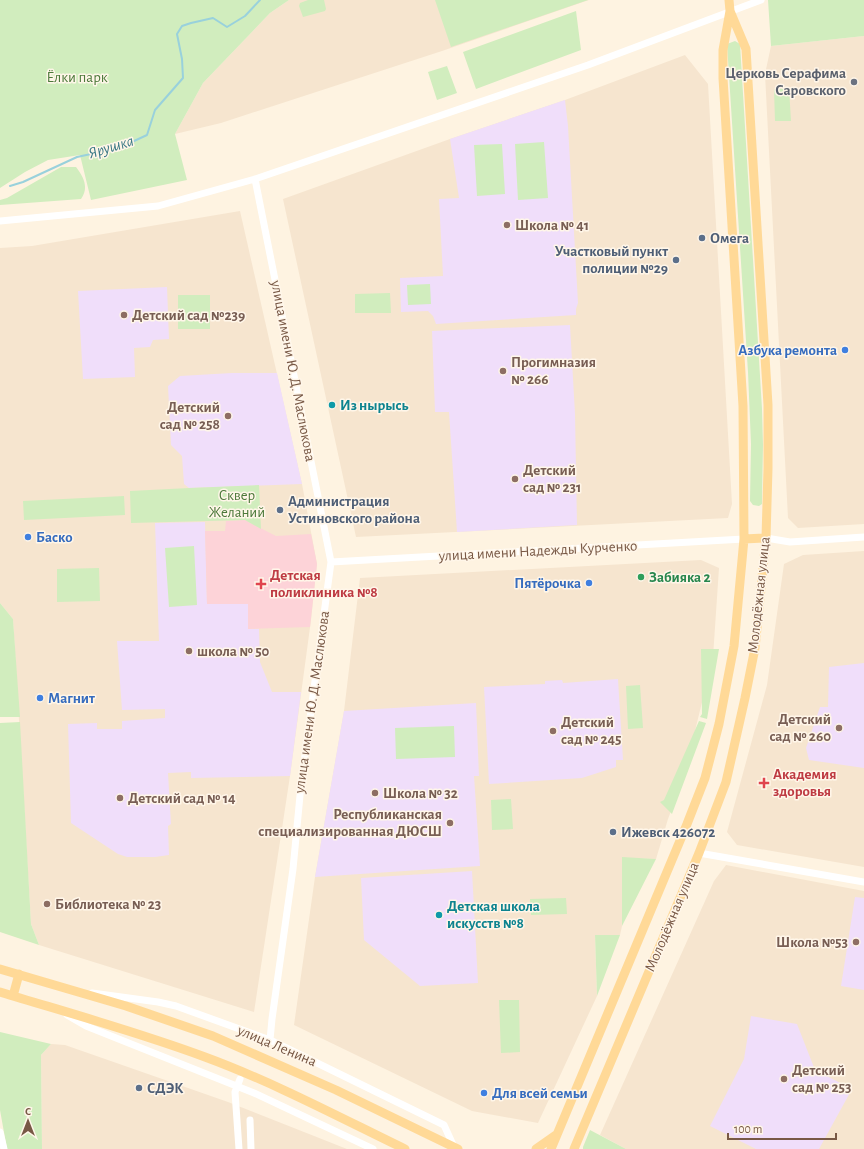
<svg xmlns="http://www.w3.org/2000/svg" width="864" height="1149" viewBox="0 0 864 1149" font-family="'Alegreya Sans',sans-serif">
	<style>
		.residential { fill: #f6e5cf }
		.education { fill: #f0defa }
		.medical { fill: #fdd3d8 }
		.green { fill: #d1edbe }
		.lines { fill: none; stroke-linecap: round; stroke-linejoin: round }
		.stream { stroke: #99d1dc; stroke-width: 2 }
		.minor { stroke: #fff; stroke-width: 7 }
		.major { stroke: #ffd997; stroke-width: 9 }
		.worship-dot { fill: #6b7280; stroke: #fff6e9; stroke-width: 1.5 }
		.education-dot { fill: #8d6e63; stroke: #fff6e9; stroke-width: 1.5 }
		.service-dot { fill: #5c6f8a; stroke: #fff6e9; stroke-width: 1.5 }
		.shop-dot { fill: #3f7fe0; stroke: #fff6e9; stroke-width: 1.5 }
		.culture-dot { fill: #0f9aa8; stroke: #fff6e9; stroke-width: 1.5 }
		.leisure-dot { fill: #2e9e5b; stroke: #fff6e9; stroke-width: 1.5 }
		.health-dot { fill: #e0444e; stroke: #fff6e9; stroke-width: 1.5 }
		.labels { text-anchor: middle; dominant-baseline: central; stroke-width: 3; stroke-linejoin: round; paint-order: stroke }
		.worship-label { font-size: 15px; font-weight: bold; fill: #5b616d; stroke: #fff6e9; text-anchor: end }
		.park-label { font-size: 15px; fill: #4c793a; stroke: #fff6e9 }
		.education-label { font-size: 15px; font-weight: bold; fill: #785e54; stroke: #fff6e9; text-anchor: start }
		.service-label { font-size: 15px; font-weight: bold; fill: #4e5e75; stroke: #fff6e9; text-anchor: start }
		.shop-label { font-size: 15px; font-weight: bold; fill: #366cbe; stroke: #fff6e9; text-anchor: start }
		.street-label { font-size: 15px; fill: #785845; stroke: #fff6e9 }
		.culture-label { font-size: 15px; font-weight: bold; fill: #0d838f; stroke: #fff6e9; text-anchor: start }
		.health-label { font-size: 15px; font-weight: bold; fill: #be3a42; stroke: #fff6e9; text-anchor: start }
		.leisure-label { font-size: 15px; font-weight: bold; fill: #27864d; stroke: #fff6e9; text-anchor: start }
		.water-label { font-size: 16px; font-style: italic; fill: #3b7986; stroke: #fff6e9 }
	</style>
	<rect width="100%" height="100%" fill="#fef3e1"/>
	<path class="residential" d="M289,0H589L442,51L221,123L175,134L203,83L270,13Z
		M864,36V524L798,528L788,518L765,74L771,46Z
		M685,55L708,84L732,504L728,518L356,537L283,199L450,139L565,100Z
		M240,211L302,484L317,564L311,620L290,776L254,1012L39,945L31,924L13,619L0,603V248L32,246Z
		M864,551V867L737,845L727,832L767,685L784,564L803,555Z
		M701,560L719,568L713,657L684,776L668,819L656,859L622,858V926L620,935H595L597,996L538,1123L472,1111L294,1025L315,877L344,711L360,578Z
		M726,865L864,891V1149H626L600,1135L714,881Z
		M51,1044L65,1045L228,1102L347,1149H42L41,1055Z"/>
	<path class="education" d="M565,100L568,126L578,303L576,309V315L436,324L433,316L428,311L401,312L400,278L443,276L439,199L459,198L450,139Z
		M167,287L169,339L153,340L150,347L134,348L135,377L83,379L78,291Z
		M570,325L575,414L577,525L457,532L449,412H435L432,331Z
		M232,373H277L302,484L189,488L184,484L182,456L171,445L168,386L180,376Z
		M205,522L207,604H248V629H259L260,662L272,692H301L290,776L191,778V772L168,773L171,824L168,826L169,855L155,857H127L118,854L71,823L68,724L97,723V729H122V721L165,718V709L122,710L117,641H159L155,523Z
		M864,663V768L809,760L806,748L820,707H828L829,667Z
		M618,679L623,760H616V767L582,778L489,784L484,687L545,684V681L562,680L563,683Z
		M476,703L479,776H474L480,866L315,877L344,711Z
		M472,871L478,983L420,986L364,940L361,878Z
		M855,897L864,898V990L841,986Z
		M751,1016L797,1024L815,1070L852,1089L819,1149H756L710,1126L744,1059Z"/>
	<path class="medical" d="M245,520L276,536L311,534L317,564L310,627L248,629V604H207L205,531H225L226,521Z"/>
	<path class="green" d="M0,0H289L270,13L203,83L175,134L187,180L91,200L80,155L48,160L25,172L0,188Z
		M308,0H324L326,9L325,11L303,17L299,6L300,3Z
		M435,0H588L451,47Z
		M768,0H864V36L771,46Z
		M576,11L581,50L476,89L463,52Z
		M735,41L740,44L762,409L763,445L762,500V504L759,506L753,505L750,501L751,444L748,372L727,44Z
		M447,66L457,93L437,100L428,72Z
		M789,88L791,121H775L774,89Z
		M544,142L548,198L518,200L515,144Z
		M502,144L505,194L477,196L474,145Z
		M61,167H76C84,177 89,188 81,199L0,205V200L7,198Z
		M430,284L431,304L408,305L407,285Z
		M390,293L391,313H355V294Z
		M178,295H210V329H178Z
		M259,485L261,529L245,520L131,523L130,491L189,488Z
		M124,496L125,515L24,520L23,501Z
		M194,546L197,605L169,607L165,548Z
		M99,568L100,601L57,602V569Z
		M0,603L13,619L20,717H0Z
		M701,649H719L707,719L700,717L702,714Z
		M640,685L643,728L628,729L626,686Z
		M699,721L706,723L672,814L660,802L664,800Z
		M20,722L31,924L39,945L0,932V723Z
		M454,726L455,757L396,759L395,728Z
		M511,799L513,829L492,830L491,800Z
		M622,857L656,859L622,926Z
		M566,898L567,914L531,915L530,899Z
		M595,935H620L597,996Z
		M499,1000H519L520,1052L501,1053Z
		M0,1032L51,1044L41,1055L42,1149H7L0,1110Z
		M590,1130L626,1149H583V1147Z"/>
	<g class="lines">
		<path class="stream" d="M10,186L23,182L77,157L119,148L147,135L155,110L183,78L182,59L177,34L182,26L191,23L213,18L227,27L245,16L260,0"/>
		<path class="minor" d="M255,179L331,562L301,785L293,869L272,1019L270,1040
			M0,221L158,206L255,179L588,65L761,0
			M766,538L790,542L864,537
			M331,562L744,539
			M699,853L864,882
			M92,993L158,1002L176,1006L270,1040L444,1125L454,1147
			M67,1015L86,1026L254,1093L373,1149
			M250,1120L251,1149
			M0,1132L4,1149
			M239,1149L235,1092L240,1079"/>
		<path class="major" d="M744,539L766,538
			M0,969L126,1006L213,1036L336,1090L458,1149
			M0,992C69,1013 138,1032 205,1057C273,1082 339,1117 405,1149
			M13,996L19,974
			M536,1149L556,1135
			M551,1149L687,824L705,778L719,724L734,646L744,539L743,406L723,78V50L730,11L729,0
			M574,1149L699,853L726,782L745,698L755,648L766,538L768,468V405L746,49L730,11"/>
	</g>
	<circle class="worship-dot" cx="854" cy="82" r="4"/>
	<g class="education-dot">
		<circle cx="507" cy="225" r="4"/>
		<circle cx="124" cy="315" r="4"/>
		<circle cx="503" cy="371" r="4"/>
		<circle cx="228" cy="416" r="4"/>
		<circle cx="515" cy="479" r="4"/>
		<circle cx="189" cy="651" r="4"/>
		<circle cx="839" cy="728" r="4"/>
		<circle cx="553" cy="731" r="4"/>
		<circle cx="375" cy="793" r="4"/>
		<circle cx="120" cy="798" r="4"/>
		<circle cx="450" cy="823" r="4"/>
		<circle cx="47" cy="904" r="4"/>
		<circle cx="856" cy="942" r="4"/>
		<circle cx="784" cy="1079" r="4"/>
	</g>
	<g class="service-dot">
		<circle cx="702" cy="238" r="4"/>
		<circle cx="676" cy="260" r="4"/>
		<circle cx="280" cy="510" r="4"/>
		<circle cx="613" cy="832" r="4"/>
		<circle cx="139" cy="1088" r="4"/>
	</g>
	<g class="shop-dot">
		<circle cx="845" cy="350" r="4"/>
		<circle cx="28" cy="537" r="4"/>
		<circle cx="589" cy="583" r="4"/>
		<circle cx="40" cy="698" r="4"/>
		<circle cx="484" cy="1093" r="4"/>
	</g>
	<g class="culture-dot">
		<circle cx="332" cy="405" r="4"/>
		<circle cx="439" cy="915" r="4"/>
	</g>
	<circle class="leisure-dot" cx="641" cy="577" r="4"/>
	<g class="health-dot">
		<path d="M259 578h4v4h4v4h-4v4h-4v-4h-4v-4h4z"/>
		<path d="M762 777h4v4h4v4h-4v4h-4v-4h-4v-4h4z"/>
	</g>
	<g class="labels">
		<g class="worship-label">
			<text x="846" y="73">Церковь Серафима<tspan x="846" dy="17">Саровского</tspan></text>
		</g>
		<g class="park-label">
			<text x="77" y="77">Ёлки парк</text>
			<text x="237" y="495">Сквер<tspan x="237" dy="17">Желаний</tspan></text>
		</g>
		<g class="education-label">
			<text x="515" y="225">Школа № 41</text>
			<text x="132" y="315">Детский сад №239</text>
			<text x="511" y="362">Прогимназия<tspan x="511" dy="17">№ 266</tspan></text>
			<text x="220" y="407" text-anchor="end">Детский<tspan x="220" dy="17">сад № 258</tspan></text>
			<text x="523" y="470">Детский<tspan x="523" dy="17">сад № 231</tspan></text>
			<text x="197" y="651">школа № 50</text>
			<text x="831" y="719" text-anchor="end">Детский<tspan x="831" dy="17">сад № 260</tspan></text>
			<text x="561" y="722">Детский<tspan x="561" dy="17">сад № 245</tspan></text>
			<text x="383" y="793">Школа № 32</text>
			<text x="128" y="798">Детский сад № 14</text>
			<text x="442" y="814" text-anchor="end">Республиканская<tspan x="442" dy="17">специализированная ДЮСШ</tspan></text>
			<text x="55" y="904">Библиотека № 23</text>
			<text x="848" y="942" text-anchor="end">Школа №53</text>
			<text x="792" y="1070">Детский<tspan x="792" dy="17">сад № 253</tspan></text>
		</g>
		<g class="service-label">
			<text x="710" y="238">Омега</text>
			<text x="668" y="251" text-anchor="end">Участковый пункт<tspan x="668" dy="17">полиции №29</tspan></text>
			<text x="288" y="501">Администрация<tspan x="288" dy="17">Устиновского района</tspan></text>
			<text x="621" y="832">Ижевск 426072</text>
			<text x="147" y="1088">СДЭК</text>
		</g>
		<g class="shop-label">
			<text x="837" y="350" text-anchor="end">Азбука ремонта</text>
			<text x="36" y="537">Баско</text>
			<text x="581" y="583" text-anchor="end">Пятёрочка</text>
			<text x="48" y="698">Магнит</text>
			<text x="492" y="1093">Для всей семьи</text>
		</g>
		<g class="street-label">
			<text transform="translate(293 371) rotate(79)">улица имени Ю. Д. Маслюкова</text>
			<text transform="translate(538 551) rotate(-3)">улица имени Надежды Курченко</text>
			<text transform="translate(759 595) rotate(-84)">Молодёжная улица</text>
			<text transform="translate(312 702) rotate(-82)">улица имени Ю. Д. Маслюкова</text>
			<text transform="translate(672 917) rotate(-67)">Молодёжная улица</text>
			<text transform="translate(277 1046) rotate(23)">улица Ленина</text>
		</g>
		<g class="culture-label">
			<text x="340" y="405">Из нырысь</text>
			<text x="447" y="906">Детская школа<tspan x="447" dy="17">искусств №8</tspan></text>
		</g>
		<g class="health-label">
			<text x="270" y="575">Детская<tspan x="270" dy="17">поликлиника №8</tspan></text>
			<text x="773" y="774">Академия<tspan x="773" dy="17">здоровья</tspan></text>
		</g>
		<g class="leisure-label">
			<text x="649" y="577">Забияка 2</text>
		</g>
		<g class="water-label">
			<text transform="translate(111 147) rotate(-17)">Ярушка</text>
		</g>
	</g>
	<g transform="translate(28 1121)" stroke="#fff6e9" stroke-width="3" paint-order="stroke">
	<path d="M0-3L7 15L0 10L-7 15Z" fill="#785845"/>
	<text y="-6" font-size="11" font-weight="bold" text-anchor="middle" fill="#785845">С</text>
	</g>
	<path d="M728 1133v6h108v-6" fill="none" stroke="#785845" stroke-width="2"/>
	<text x="734" y="1133" font-size="12" fill="#785845" stroke="#fff6e9" stroke-width="3" paint-order="stroke">100 m</text>
</svg>
